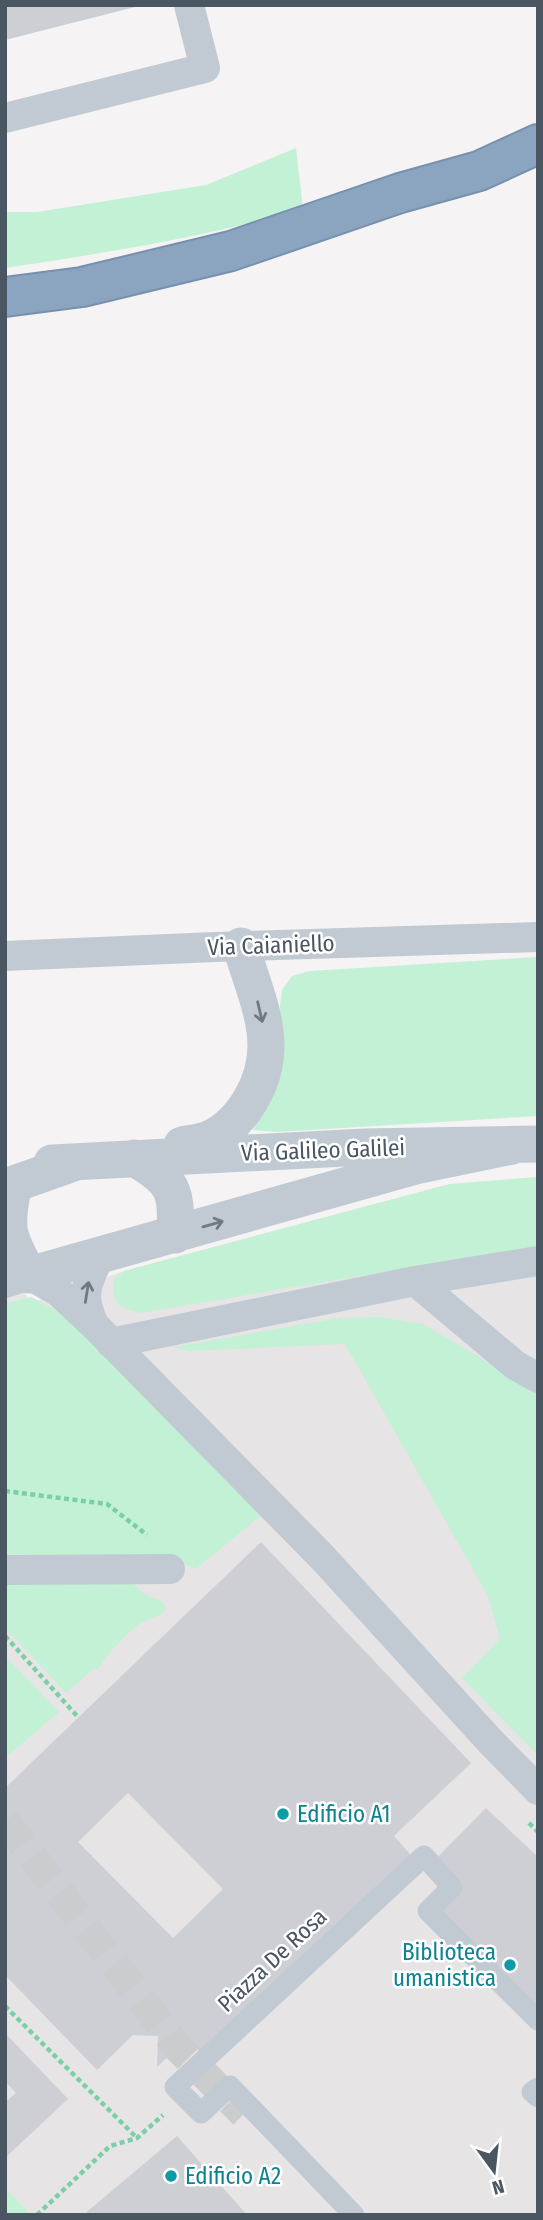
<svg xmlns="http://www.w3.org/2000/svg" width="543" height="2220" viewBox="0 0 543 2220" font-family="'Fira Sans Condensed',sans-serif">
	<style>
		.education { fill: #e6e4e5 }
		.green { fill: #c3f1d5 }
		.building { fill: #cdcfd5; fill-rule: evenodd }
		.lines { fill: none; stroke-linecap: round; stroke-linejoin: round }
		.minor-tunnel { stroke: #caccce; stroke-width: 30; stroke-dasharray: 30 15; stroke-linecap: butt }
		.motorway-casing { stroke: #7690ad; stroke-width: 42 }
		.path { stroke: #7ad0a6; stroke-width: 4.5; stroke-dasharray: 5 3.5; stroke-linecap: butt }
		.pedestrian { stroke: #c1cad2; stroke-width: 21 }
		.minor { stroke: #c1cad2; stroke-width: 30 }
		.tertiary { stroke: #c1cad2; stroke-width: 37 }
		.motorway { stroke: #8ba5c1; stroke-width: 38 }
		.oneway { stroke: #6e7983 }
		.culture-dot { fill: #0f9aa8; stroke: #fff; stroke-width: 2.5 }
		.labels { text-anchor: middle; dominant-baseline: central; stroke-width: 5; stroke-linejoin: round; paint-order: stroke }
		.street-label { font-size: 23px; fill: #4a5661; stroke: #fff }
		.culture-label { font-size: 23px; fill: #0d838f; stroke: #fff; text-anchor: start }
	</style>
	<rect width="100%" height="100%" fill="#f5f3f3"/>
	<path class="education" d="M538,1177V2215H5V1259L31,1303L124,1271L450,1184Z"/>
	<path class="green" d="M296,148L303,209C205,237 106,253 5,268V212H37L206,185Z
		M538,957V1116L277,1132L253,1130L284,1054L279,1013L282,990L292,976L310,971Z
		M538,1177V1251L378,1273L140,1313C119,1307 109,1302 115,1278L124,1271L450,1184Z
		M31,1297L61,1313L260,1513L259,1517L196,1569L164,1556L5,1554V1304Z
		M379,1317L423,1324L481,1358L538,1396V1755L462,1678L500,1639L488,1596L345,1344L188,1351L174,1347L339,1318Z
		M130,1581C135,1585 139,1590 144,1594C153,1600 162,1596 166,1610C159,1616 155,1617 146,1620C132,1626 104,1657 98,1670L93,1669L66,1693L5,1628V1583Z
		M5,1656L59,1712L5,1758Z
		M5,2188L31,2215H5Z"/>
	<path class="building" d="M5,5H139V6L5,40Z
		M261,1542L471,1763L394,1836L417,1862L205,2057L187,2039L157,2067L158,2036L133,2035L97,2070L5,1975V1788ZM128,1793L223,1889L173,1938L78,1842Z
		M486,1808L538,1857V2020L428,1911L452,1887L431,1864Z
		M5,2033L68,2099L5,2158V2102L16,2093L5,2081Z
		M177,2136L247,2215H83Z"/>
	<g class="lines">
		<path class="minor-tunnel" d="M5,1821L179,2049L244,2114"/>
		<defs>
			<path id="motorway" d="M5,297L82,287L231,251L400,193L479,171L538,144"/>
		</defs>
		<use href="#motorway" class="motorway-casing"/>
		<path class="path" d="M5,1491L107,1504L147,1535
			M5,1636L78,1717
			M529,1823L538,1832
			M5,2006L137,2138
			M37,2215L110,2146L137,2138L163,2115"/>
		<path class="pedestrian" d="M538,2088L532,2092L538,2097
			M354,2215L230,2086L201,2113L175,2087L424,1856L452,1887L428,1911L538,2020"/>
		<path class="minor" d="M5,118L205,68L189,5
			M5,956L215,947L538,937
			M415,1281L515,1365L538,1378
			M5,1283L29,1275L59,1292L94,1325C80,1292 86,1287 100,1255
			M94,1325L323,1558L490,1741L538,1790
			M111,1343L415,1281L538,1261
			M5,1570L170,1569"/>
		<path class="tertiary" d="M182,1145C191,1143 201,1142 209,1139C243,1124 266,1082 266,1046C266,1013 250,978 241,946
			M134,1158C174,1181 177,1190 175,1235
			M76,1162L14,1184C4,1228 7,1236 29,1275L419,1165L512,1146
			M52,1163L365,1147L538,1144"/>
		<use href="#motorway" class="motorway"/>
	</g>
	<defs><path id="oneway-shaft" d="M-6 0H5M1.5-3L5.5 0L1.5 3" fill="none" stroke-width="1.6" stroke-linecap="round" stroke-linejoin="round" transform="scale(1.75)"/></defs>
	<g class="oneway">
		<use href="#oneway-shaft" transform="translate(260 1012) rotate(77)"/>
		<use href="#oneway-shaft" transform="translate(213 1224) rotate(-16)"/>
		<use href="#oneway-shaft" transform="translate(87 1292) rotate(-81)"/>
	</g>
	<g class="culture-dot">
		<circle cx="283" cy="1814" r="7"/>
		<circle cx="510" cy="1965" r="7"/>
		<circle cx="171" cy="2176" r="7"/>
	</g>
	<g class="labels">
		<g class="street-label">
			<text transform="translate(271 945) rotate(-2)">Via Caianiello</text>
			<text transform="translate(323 1150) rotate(-2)">Via Galileo Galilei</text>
			<text transform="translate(272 1960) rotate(-43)">Piazza De Rosa</text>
		</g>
		<g class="culture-label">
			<text x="297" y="1814">Edificio A1</text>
			<text x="496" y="1952" text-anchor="end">Biblioteca<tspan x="496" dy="26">umanistica</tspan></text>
			<text x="185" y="2176">Edificio A2</text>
		</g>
	</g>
	<rect width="543" height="2220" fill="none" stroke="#4a5661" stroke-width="14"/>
	<g transform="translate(494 2171) rotate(165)" stroke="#ffffff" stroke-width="5" paint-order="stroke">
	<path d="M0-5L12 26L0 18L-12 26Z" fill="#4a5661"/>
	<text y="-10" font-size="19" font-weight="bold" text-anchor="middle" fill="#4a5661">N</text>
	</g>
</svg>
